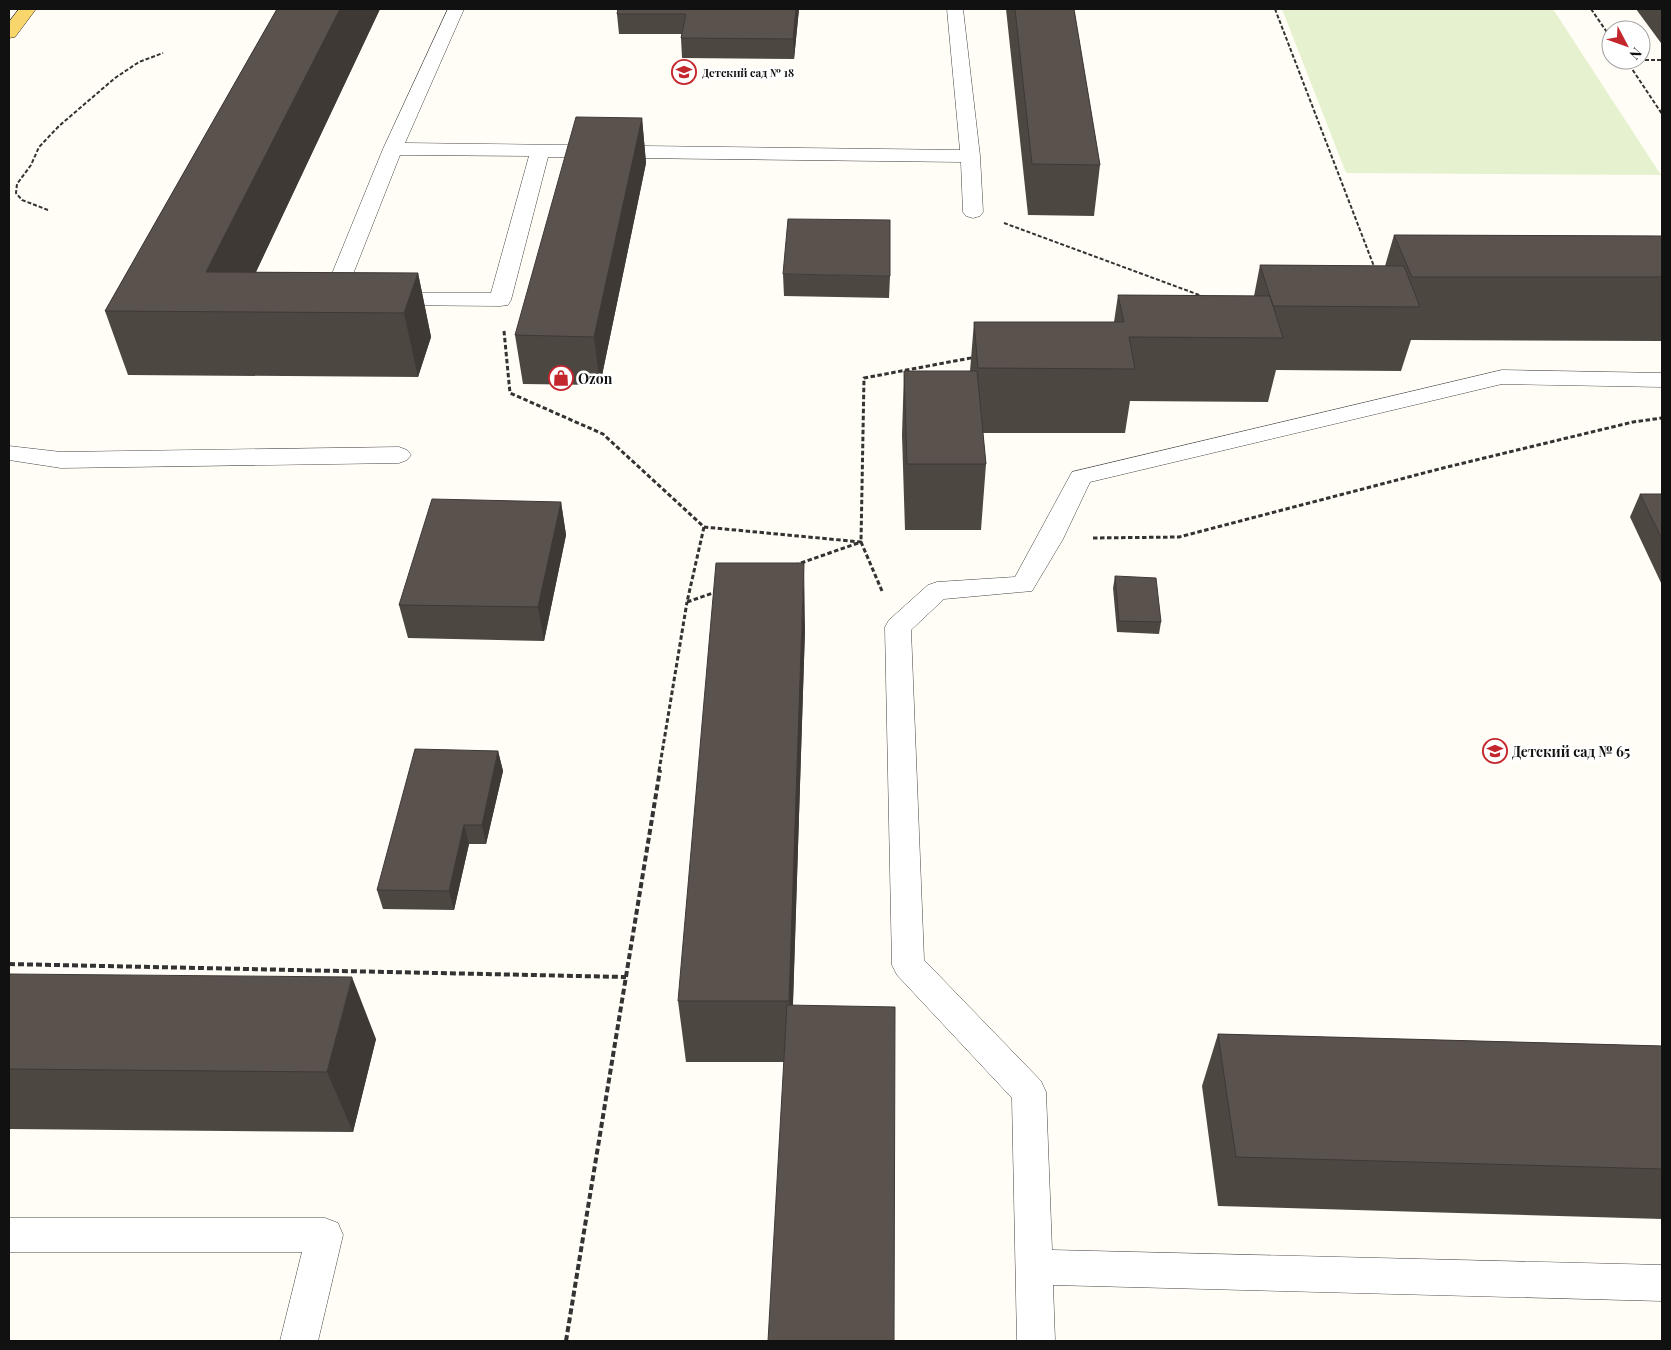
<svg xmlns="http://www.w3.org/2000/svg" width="1671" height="1350" viewBox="0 0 1671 1350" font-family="'Playfair Display',serif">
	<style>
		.pitch { fill: #e6f2cf }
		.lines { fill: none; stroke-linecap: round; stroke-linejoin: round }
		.minor-casing { stroke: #444; stroke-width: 1 }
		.major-casing { stroke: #222; stroke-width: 1 }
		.path-far2 { stroke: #333; stroke-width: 2; stroke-dasharray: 4 2; stroke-linecap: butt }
		.path-far1 { stroke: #333; stroke-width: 3; stroke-dasharray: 4.5 2.5; stroke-linecap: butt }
		.path { stroke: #333; stroke-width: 4; stroke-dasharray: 6 3; stroke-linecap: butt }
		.minor { fill: #fff; fill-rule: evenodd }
		.major { fill: #f9d66b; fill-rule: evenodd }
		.wall { fill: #4d4742 }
		.shaded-wall { fill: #3f3936 }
		.building { fill: #5a524d; stroke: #3f3936 }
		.labels { text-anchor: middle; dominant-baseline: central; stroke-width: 5; stroke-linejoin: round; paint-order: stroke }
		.far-poi-label { font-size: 11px; font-weight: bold; fill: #111; stroke: #fff; text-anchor: start }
		.poi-label { font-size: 14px; font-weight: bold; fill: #111; stroke: #fff; text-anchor: start }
	</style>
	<rect width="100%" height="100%" fill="#fffdf5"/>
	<path class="pitch" d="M1282,9H1553L1661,175L1346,173Z"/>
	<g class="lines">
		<defs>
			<path id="minor" d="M448,9H464L405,143L960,150L947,9H963L980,156L983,212L980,216L973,218L966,216L963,212L961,162L548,157L511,300L508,305L500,306L386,305L378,304L375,299L378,294L386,293H491L529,156L400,155L346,292L351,293L354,298L351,303L343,304L325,303L322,298L383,149Z
				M1502,370L1662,373V387L1502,384L1090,482L1063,539L1032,591L944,599L911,630L924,960L1041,1081L1046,1092L1052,1250L1662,1265V1301L1053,1285L1055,1341H1017L1012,1098L897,975L892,965L885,627L889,620L928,585L937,582L1015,577L1072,472Z
				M9,446L61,452L399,447L407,450L411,455L407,460L399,463L61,468L9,460Z
				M9,1218H325L338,1223L343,1235L318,1341H280L302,1252H9Z"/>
			<path id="major" d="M19,9H36L15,37L9,38V22Z"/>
		</defs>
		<use href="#minor" class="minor-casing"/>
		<use href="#major" class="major-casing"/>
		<path class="path-far2" d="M1275,9L1375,269
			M1591,9L1611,38
			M1626,60L1662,114
			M1627,60H1662
			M48,210L22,200L16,193L17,184L31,165L39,147L59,126L115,78L139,62L163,53
			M1004,223L1202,296"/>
		<path class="path-far1" d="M504,331L510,393L603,434L704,527L861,542L798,564
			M704,527L687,602L716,592
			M1093,538L1179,537L1443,468L1633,422L1662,418
			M882,591L861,542L864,378L976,357
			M659,771L687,602"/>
		<path class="path" d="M9,964L626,977
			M566,1341L660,770"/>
		<use href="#minor" class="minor"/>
		<use href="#major" class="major"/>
	</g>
	<path class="wall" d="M277,9H380L256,272L418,273L431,337L418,377L128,375L105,311Z
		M618,9H799L794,59L682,58L681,38L682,34H619L617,14Z
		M1006,9H1074L1100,165L1094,216L1028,215Z
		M1636,9H1662V43H1661Z
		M642,118L646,163L600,385L523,384L515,335Z
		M1394,235L1662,236V341L1411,340L1401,371L1276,370L1268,402L1130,401L1125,433H983L986,464L981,530H905L902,435L904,371H970L974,322H1114L1118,295L1254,296L1260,265L1385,266Z
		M783,274L890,276L889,298L784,296Z
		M1640,494H1662V585L1630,517Z
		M561,502L566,535L544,641L408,638L399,605Z
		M1115,576L1161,622L1159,634L1117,632L1113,588Z
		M805,629L793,1005L784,1062H686L678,1001Z
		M498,751L503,771L486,844H469L454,910L383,909L377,890Z
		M9,974L376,1039L353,1132L9,1129Z
		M1218,1034L1662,1046V1219L1218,1206L1202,1086Z"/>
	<path class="shaded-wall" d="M340,9H380L237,312L206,272Z
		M796,9H799L794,59L793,39Z
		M642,118L646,163L600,385L594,337Z
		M418,273L431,337L418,377L404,313Z
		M561,502L566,535L544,641L538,607Z
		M804,563L805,629L791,1062L789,1001Z
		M498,751L503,771L486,844L482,825Z
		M464,825L469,844L454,910L449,891Z
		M352,977L376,1039L353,1132L327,1072Z"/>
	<path class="building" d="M277,9H340L206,272L418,273L404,313L105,311Z
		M618,9H796L793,39L681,38L686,14H617Z
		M1015,9H1074L1100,165L1032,164Z
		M576,117L642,118L594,337L515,335Z
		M788,219L890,220V276L783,274Z
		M1394,235L1662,236V277H1412Z
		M1260,265L1404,266L1420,307L1273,306Z
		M1118,295L1270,296L1283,338L1129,337L1135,369L978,368L974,322H1124Z
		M904,371H977L986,464H907Z
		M1640,494H1662V539Z
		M432,499L561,502L538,607L399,605Z
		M716,563H804L789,1001H678Z
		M1115,576L1156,578L1161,622L1119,621Z
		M415,749L498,751L482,825H464L449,891L377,890Z
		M9,974L352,977L327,1072L9,1069Z
		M787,1005L895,1007L894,1341H768Z
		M1218,1034L1662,1046V1169L1236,1157Z"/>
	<defs>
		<symbol id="school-ring" viewBox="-11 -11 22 22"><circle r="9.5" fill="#fff" stroke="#c4262e" stroke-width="1.5"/><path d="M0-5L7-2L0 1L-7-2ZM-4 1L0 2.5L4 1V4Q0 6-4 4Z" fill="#c4262e"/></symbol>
		<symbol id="shop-ring" viewBox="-11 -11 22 22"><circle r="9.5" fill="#fff" stroke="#c4262e" stroke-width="1.5"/><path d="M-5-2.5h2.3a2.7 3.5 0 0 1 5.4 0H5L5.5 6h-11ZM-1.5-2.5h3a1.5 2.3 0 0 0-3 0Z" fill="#c4262e"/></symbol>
	</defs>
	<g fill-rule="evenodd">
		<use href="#school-ring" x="670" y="58" width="28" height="28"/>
		<use href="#shop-ring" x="547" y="364" width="28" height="28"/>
		<use href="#school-ring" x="1481" y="737" width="28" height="28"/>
	</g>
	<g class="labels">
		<g class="far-poi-label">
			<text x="702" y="72">Детский сад № 18</text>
		</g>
		<g class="poi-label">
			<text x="578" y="378">Ozon</text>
			<text x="1512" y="751">Детский сад № 65</text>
		</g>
	</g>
	<rect width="1671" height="1350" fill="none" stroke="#111111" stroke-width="20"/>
	<g transform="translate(1626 45) rotate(131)"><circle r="24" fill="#ffffff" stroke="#a0a0a0"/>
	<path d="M0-4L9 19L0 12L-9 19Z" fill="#c4262e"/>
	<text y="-8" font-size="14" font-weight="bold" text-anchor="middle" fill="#111111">N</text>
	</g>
</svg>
